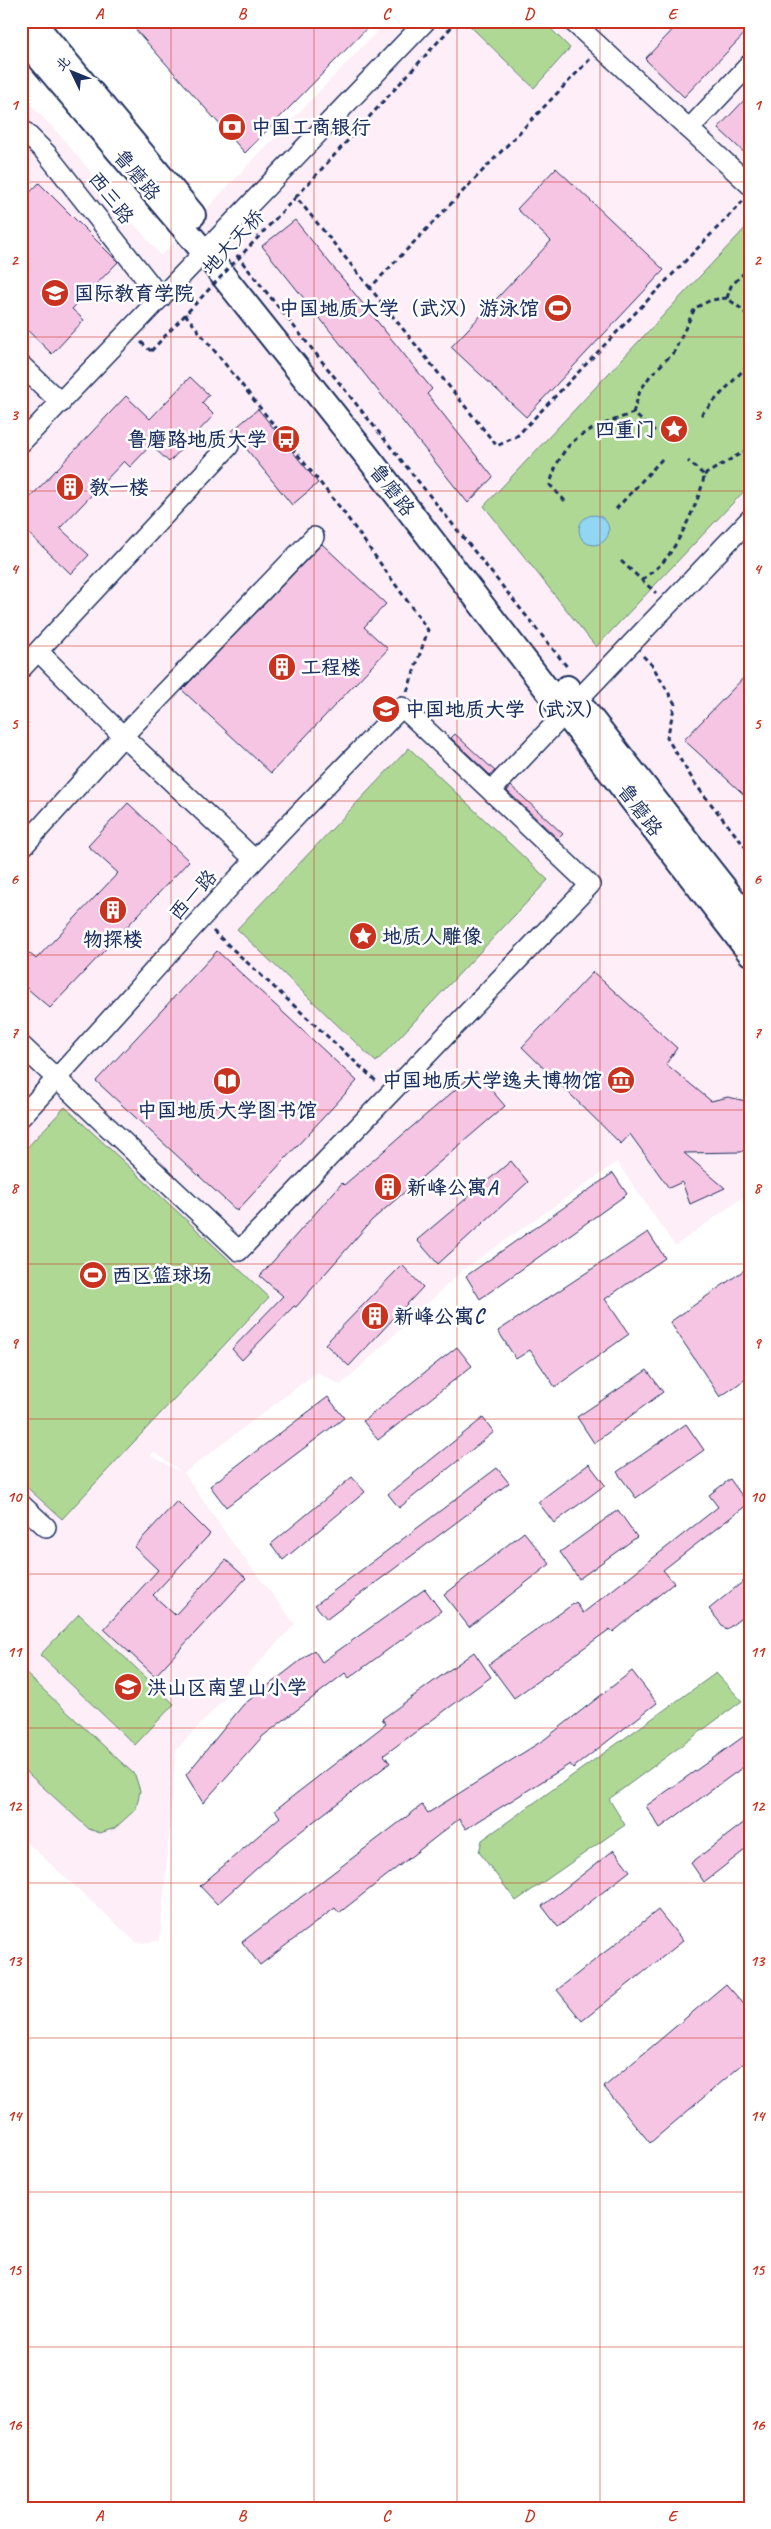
<svg xmlns="http://www.w3.org/2000/svg" width="771" height="2529" viewBox="0 0 771 2529" font-family="Caveat,'LXGW WenKai TC',sans-serif">
	<style>
		.built { fill: #fdeef7; fill-rule: evenodd }
		.green { fill: #b0d895; stroke: #66847a }
		.water { fill: #91d7f3; stroke: #6294b7 }
		.building { fill: #f7c5e4; stroke: #1b2f5e }
		.lines { fill: none; stroke-linecap: round; stroke-linejoin: round }
		.minor-casing { stroke: #1b2f5e; stroke-width: 22 }
		.major-casing { stroke: #1b2f5e; stroke-width: 28 }
		.path { stroke: #1b2f5e; stroke-width: 3; stroke-dasharray: 5 4; stroke-linecap: butt }
		.minor { stroke: #fff; stroke-width: 19 }
		.major { stroke: #fff; stroke-width: 24 }
		.path-bridge { stroke: #1b2f5e; stroke-width: 3; stroke-dasharray: 5 4; stroke-linecap: butt }
		.grid { fill: none; stroke: #c8321e; stroke-width: 1; stroke-opacity: 0.55 }
		.labels { text-anchor: middle; dominant-baseline: central; stroke-width: 5; stroke-linejoin: round; paint-order: stroke }
		.poi-label { font-size: 20px; font-weight: bold; fill: #1b2f5e; stroke: #fff; text-anchor: start }
		.street-label { font-size: 20px; fill: #1b2f5e; stroke: #fff }
		.neatline { fill: none; stroke: #c8321e; stroke-width: 2 }
		.grid-label { font-size: 16px; text-anchor: middle; font-weight: bold; fill: #c8321e }
	</style>
	<rect width="100%" height="100%" fill="#fff"/>
	<filter id="ink" filterUnits="userSpaceOnUse"><feTurbulence type="fractalNoise" baseFrequency=".02" numOctaves="2"/><feDisplacementMap in="SourceGraphic" scale="10" xChannelSelector="R" yChannelSelector="G"/><feConvolveMatrix kernelMatrix="1 2 1 2 8 2 1 2 1" color-interpolation-filters="sRGB"/></filter>
	<g filter="url(#ink)">
		<path class="built" d="M387,21H750V1192L675,1246L617,1162L464,1269L341,1385L317,1372L184,1473L231,1541L295,1624L176,1750L160,1941L137,1943L21,1837V95L58,133L161,256ZM154,1452L179,1470V1471L151,1456Z"/>
		<path class="green" d="M474,21H543L570,48L534,88L470,26Z
			M750,223V485L596,647L484,506Z
			M409,748L548,880L376,1062L237,929Z
			M65,1107L269,1297L62,1519L21,1482V1154Z
			M79,1614L174,1704L135,1745L40,1655Z
			M21,1669L135,1775L140,1791L136,1809L115,1828L100,1833L89,1829L21,1767Z
			M716,1673L742,1701L609,1799L625,1825L516,1901L479,1852L482,1840Z"/>
		<path class="water" d="M579 530a15 15 0 1 1 30 0a15 15 0 1 1-30 0Z"/>
		<path class="building" d="M128,21H374L245,153Z
			M681,21H750V28L684,97L645,59Z
			M750,94V158L718,128Z
			M556,168L664,270L526,417L451,347L551,241L517,209Z
			M39,183L118,262L72,309L84,320L52,354L21,324V202Z
			M295,220L432,389L427,394L493,477L468,503L262,246Z
			M190,377L209,395L202,403L214,415L169,462L151,445L130,467L124,461L60,528L89,555L71,574L21,526V507L126,396L150,419Z
			M258,409L318,483L292,505L232,431Z
			M322,544L386,604L364,627L388,649L271,773L182,690Z
			M750,671V800L684,740Z
			M455,734L495,771L490,775L451,738Z
			M511,786L563,834L558,839L507,791Z
			M128,803L189,861L50,1008L21,983V946L36,959L118,873L88,846Z
			M217,951L357,1081L237,1211L96,1081Z
			M593,972L677,1048L666,1064L711,1101L728,1097L750,1102V1146L741,1152L684,1153L725,1188L690,1204L682,1182L669,1188L630,1134L621,1144L522,1047Z
			M476,1072L505,1106L372,1220L296,1307L294,1306L242,1360L232,1349L283,1296L260,1276L342,1183L344,1185Z
			M511,1161L528,1182L438,1264L417,1240Z
			M613,1173L627,1194L480,1299L466,1276Z
			M648,1232L665,1258L605,1299L629,1334L555,1387L530,1350L516,1359L498,1331Z
			M402,1265L423,1287L349,1366L325,1344Z
			M750,1266V1376L720,1397L670,1322Z
			M457,1347L472,1366L378,1440L363,1421Z
			M647,1370L663,1392L594,1443L577,1417Z
			M328,1397L344,1418L226,1507L210,1486Z
			M483,1418L494,1432L399,1508L388,1494Z
			M686,1424L704,1450L636,1498L617,1472Z
			M589,1464L605,1485L554,1523L538,1502Z
			M497,1468L509,1483L327,1619L315,1605Z
			M352,1477L365,1492L283,1560L271,1544Z
			M730,1479L748,1504L663,1570L674,1583L613,1632L610,1629L514,1698L489,1664L576,1602L583,1613L718,1507L709,1495Z
			M177,1501L210,1534L153,1595L175,1615L226,1560L246,1578L155,1676L104,1629L158,1570L134,1547Z
			M618,1510L637,1537L579,1579L560,1552Z
			M524,1532L550,1564L469,1627L444,1595Z
			M750,1576V1611L726,1630L709,1609Z
			M425,1589L441,1611L349,1678L345,1673L263,1736L203,1803L186,1775L243,1705L314,1650L322,1662Z
			M474,1652L491,1677L384,1755L390,1763L283,1845L217,1904L200,1886L280,1817L275,1810L386,1724L382,1719Z
			M632,1671L657,1703L573,1768L570,1764L466,1829L459,1819L339,1913L335,1908L260,1965L242,1942L422,1805L428,1813L545,1739Z
			M750,1732V1762L660,1828L646,1806Z
			M750,1818V1846L704,1882L691,1863Z
			M614,1850L630,1871L558,1927L542,1906Z
			M658,1910L683,1941L582,2021L557,1990Z
			M726,1984L750,2011V2058L650,2143L604,2087Z"/>
		<g class="lines">
			<defs>
				<path id="minor" d="M572,21L750,185
					M21,128L47,154L161,298
					M689,129L750,64
					M21,365L61,403
					M21,443L426,21
					M38,651L229,446
					M21,669L38,651L123,736L314,537
					M491,791L750,519
					M21,849L123,736L255,860
					M21,1045L239,1251L590,885L402,707C353,758 303,808 255,860C176,944 100,1032 21,1117
					M21,1504L46,1527"/>
				<path id="major" d="M32,21L193,215
					M21,36L205,253L367,456L750,953
					M567,688L750,921"/>
			</defs>
			<use href="#minor" class="minor-casing"/>
			<use href="#major" class="major-casing"/>
			<path class="path" d="M590,59L370,288L497,446L517,436L743,201
				M231,248L568,668
				M370,288L296,197L457,21
				M727,298L731,286L750,267
				M185,314L342,510L428,630L407,692
				M141,342L151,351
				M633,413L640,391L650,376L674,352L695,308L711,300L727,298L744,311L750,320
				M701,415L750,363
				M704,475L750,448
				M565,501L550,485C563,433 590,430 633,413L656,432
				M616,509L663,458
				M621,561L656,593
				M642,580C649,574 657,569 663,562C676,549 703,494 704,475L688,461
				M643,656L652,665L675,704L667,738L696,785L750,853
				M213,931L377,1082"/>
			<use href="#minor" class="minor"/>
			<use href="#major" class="major"/>
			<path class="path-bridge" d="M151,351L296,197"/>
		</g>
	</g>
	<path class="grid" d="M171,21V2508M314,21V2508M457,21V2508M600,21V2508M21,182H750M21,337H750M21,491H750M21,646H750M21,801H750M21,955H750M21,1110H750M21,1264H750M21,1419H750M21,1574H750M21,1728H750M21,1883H750M21,2038H750M21,2192H750M21,2347H750"/>
	<defs>
		<symbol id="bank-disc" viewBox="-11 -11 22 22"><circle r="9.5" fill="#c8321e" stroke="#fff"/><path d="M-6-4H6V4H-6ZM0-2.3a2.3 2.3 0 1 0 0 4.6a2.3 2.3 0 1 0 0-4.6Z" fill="#fff"/></symbol>
		<symbol id="university-disc" viewBox="-11 -11 22 22"><circle r="9.5" fill="#c8321e" stroke="#fff"/><path d="M0-5L7-2L0 1L-7-2ZM-4 1L0 2.5L4 1V4Q0 6-4 4Z" fill="#fff"/></symbol>
		<symbol id="stadium-disc" viewBox="-11 -11 22 22"><circle r="9.5" fill="#c8321e" stroke="#fff"/><path d="M0-5a6.5 5 0 1 0 0 10a6.5 5 0 1 0 0-10ZM-3.5-1.8h7v3.6h-7Z" fill="#fff"/></symbol>
		<symbol id="sight-disc" viewBox="-11 -11 22 22"><circle r="9.5" fill="#c8321e" stroke="#fff"/><path d="M0-6L1.8-2.2L6-1.7L2.9 1.2L3.7 5.4L0 3.3L-3.7 5.4L-2.9 1.2L-6-1.7L-1.8-2.2Z" fill="#fff"/></symbol>
		<symbol id="bus-disc" viewBox="-11 -11 22 22"><circle r="9.5" fill="#c8321e" stroke="#fff"/><path d="M-5-6H5V4H4V6H2V4H-2V6H-4V4H-5ZM-3.5-4V0h7V-4ZM-3.5 1.2v1.5H-2V1.2ZM2 1.2v1.5H3.5V1.2Z" fill="#fff"/></symbol>
		<symbol id="building-disc" viewBox="-11 -11 22 22"><circle r="9.5" fill="#c8321e" stroke="#fff"/><path d="M-4-6H4V6H1V3H-1V6H-4ZM-2.5-4.3h1.7v1.8h-1.7ZM.8-4.3h1.7v1.8H.8ZM-2.5-1h1.7V.8h-1.7ZM.8-1h1.7V.8H.8Z" fill="#fff"/></symbol>
		<symbol id="museum-disc" viewBox="-11 -11 22 22"><circle r="9.5" fill="#c8321e" stroke="#fff"/><path d="M0-6L6-3V-2H-6V-3ZM-5-1h2V3h-2ZM-1-1h2V3h-2ZM3-1h2V3H3ZM-6 4H6V6H-6Z" fill="#fff"/></symbol>
		<symbol id="library-disc" viewBox="-11 -11 22 22"><circle r="9.5" fill="#c8321e" stroke="#fff"/><path d="M-6-4Q-3-5.5-.7-3.5V5Q-3 3-6 4ZM6-4Q3-5.5 .7-3.5V5Q3 3 6 4Z" fill="#fff"/></symbol>
		<symbol id="school-disc" viewBox="-11 -11 22 22"><circle r="9.5" fill="#c8321e" stroke="#fff"/><path d="M0-5L7-2L0 1L-7-2ZM-4 1L0 2.5L4 1V4Q0 6-4 4Z" fill="#fff"/></symbol>
	</defs>
	<g fill-rule="evenodd">
		<use href="#bank-disc" x="216" y="111" width="32" height="32"/>
		<use href="#university-disc" x="39" y="277" width="32" height="32"/>
		<use href="#stadium-disc" x="542" y="292" width="32" height="32"/>
		<use href="#sight-disc" x="658" y="413" width="32" height="32"/>
		<use href="#bus-disc" x="270" y="423" width="32" height="32"/>
		<use href="#building-disc" x="54" y="471" width="32" height="32"/>
		<use href="#building-disc" x="266" y="651" width="32" height="32"/>
		<use href="#university-disc" x="370" y="693" width="32" height="32"/>
		<use href="#building-disc" x="97" y="894" width="32" height="32"/>
		<use href="#sight-disc" x="347" y="920" width="32" height="32"/>
		<use href="#museum-disc" x="605" y="1064" width="32" height="32"/>
		<use href="#library-disc" x="211" y="1065" width="32" height="32"/>
		<use href="#building-disc" x="372" y="1171" width="32" height="32"/>
		<use href="#stadium-disc" x="77" y="1259" width="32" height="32"/>
		<use href="#building-disc" x="359" y="1300" width="32" height="32"/>
		<use href="#school-disc" x="112" y="1671" width="32" height="32"/>
	</g>
	<g class="labels">
		<g class="poi-label">
			<text x="251" y="127">中国工商银行</text>
			<text x="74" y="293">国际教育学院</text>
			<text x="539" y="308" text-anchor="end">中国地质大学（武汉）游泳馆</text>
			<text x="655" y="429" text-anchor="end">四重门</text>
			<text x="267" y="439" text-anchor="end">鲁磨路地质大学</text>
			<text x="89" y="487">教一楼</text>
			<text x="301" y="667">工程楼</text>
			<text x="405" y="709">中国地质大学（武汉）</text>
			<text x="382" y="936">地质人雕像</text>
			<text x="113" y="939" text-anchor="middle">物探楼</text>
			<text x="602" y="1080" text-anchor="end">中国地质大学逸夫博物馆</text>
			<text x="227" y="1110" text-anchor="middle">中国地质大学图书馆</text>
			<text x="407" y="1187">新峰公寓A</text>
			<text x="112" y="1275">西区篮球场</text>
			<text x="394" y="1316">新峰公寓C</text>
			<text x="147" y="1687">洪山区南望山小学</text>
		</g>
		<g class="street-label">
			<text transform="translate(137 175) rotate(50)">鲁磨路</text>
			<text transform="translate(111 198) rotate(52)">西三路</text>
			<text transform="translate(233 242) rotate(-47)">地大天桥</text>
			<text transform="translate(392 490) rotate(52)">鲁磨路</text>
			<text transform="translate(640 810) rotate(53)">鲁磨路</text>
			<text transform="translate(193 895) rotate(-48)">西一路</text>
		</g>
	</g>
	<rect width="771" height="2529" fill="none" stroke="#fff" stroke-width="55"/>
	<g transform="translate(72 72) rotate(313)" stroke="#ffffff" stroke-width="4" paint-order="stroke">
	<path d="M0-4L9 19L0 12L-9 19Z" fill="#1b2f5e"/>
	<text y="-8" font-size="14" font-weight="bold" text-anchor="middle" fill="#1b2f5e">北</text>
	</g>
	<rect x="28" y="28" width="716" height="2474" class="neatline"/>
	<g class="grid-label">
		<text x="99" y="19">A</text>
		<text x="242" y="19">B</text>
		<text x="386" y="19">C</text>
		<text x="529" y="19">D</text>
		<text x="672" y="19">E</text>
		<text x="14" y="110">1</text>
		<text x="757" y="110">1</text>
		<text x="14" y="265">2</text>
		<text x="757" y="265">2</text>
		<text x="14" y="420">3</text>
		<text x="757" y="420">3</text>
		<text x="14" y="574">4</text>
		<text x="757" y="574">4</text>
		<text x="14" y="729">5</text>
		<text x="757" y="729">5</text>
		<text x="14" y="884">6</text>
		<text x="757" y="884">6</text>
		<text x="14" y="1038">7</text>
		<text x="757" y="1038">7</text>
		<text x="14" y="1193">8</text>
		<text x="757" y="1193">8</text>
		<text x="14" y="1348">9</text>
		<text x="757" y="1348">9</text>
		<text x="14" y="1502">10</text>
		<text x="757" y="1502">10</text>
		<text x="14" y="1657">11</text>
		<text x="757" y="1657">11</text>
		<text x="14" y="1811">12</text>
		<text x="757" y="1811">12</text>
		<text x="14" y="1966">13</text>
		<text x="757" y="1966">13</text>
		<text x="14" y="2121">14</text>
		<text x="757" y="2121">14</text>
		<text x="14" y="2275">15</text>
		<text x="757" y="2275">15</text>
		<text x="14" y="2430">16</text>
		<text x="757" y="2430">16</text>
		<text x="99" y="2521">A</text>
		<text x="242" y="2521">B</text>
		<text x="386" y="2521">C</text>
		<text x="529" y="2521">D</text>
		<text x="672" y="2521">E</text>
	</g>
</svg>
